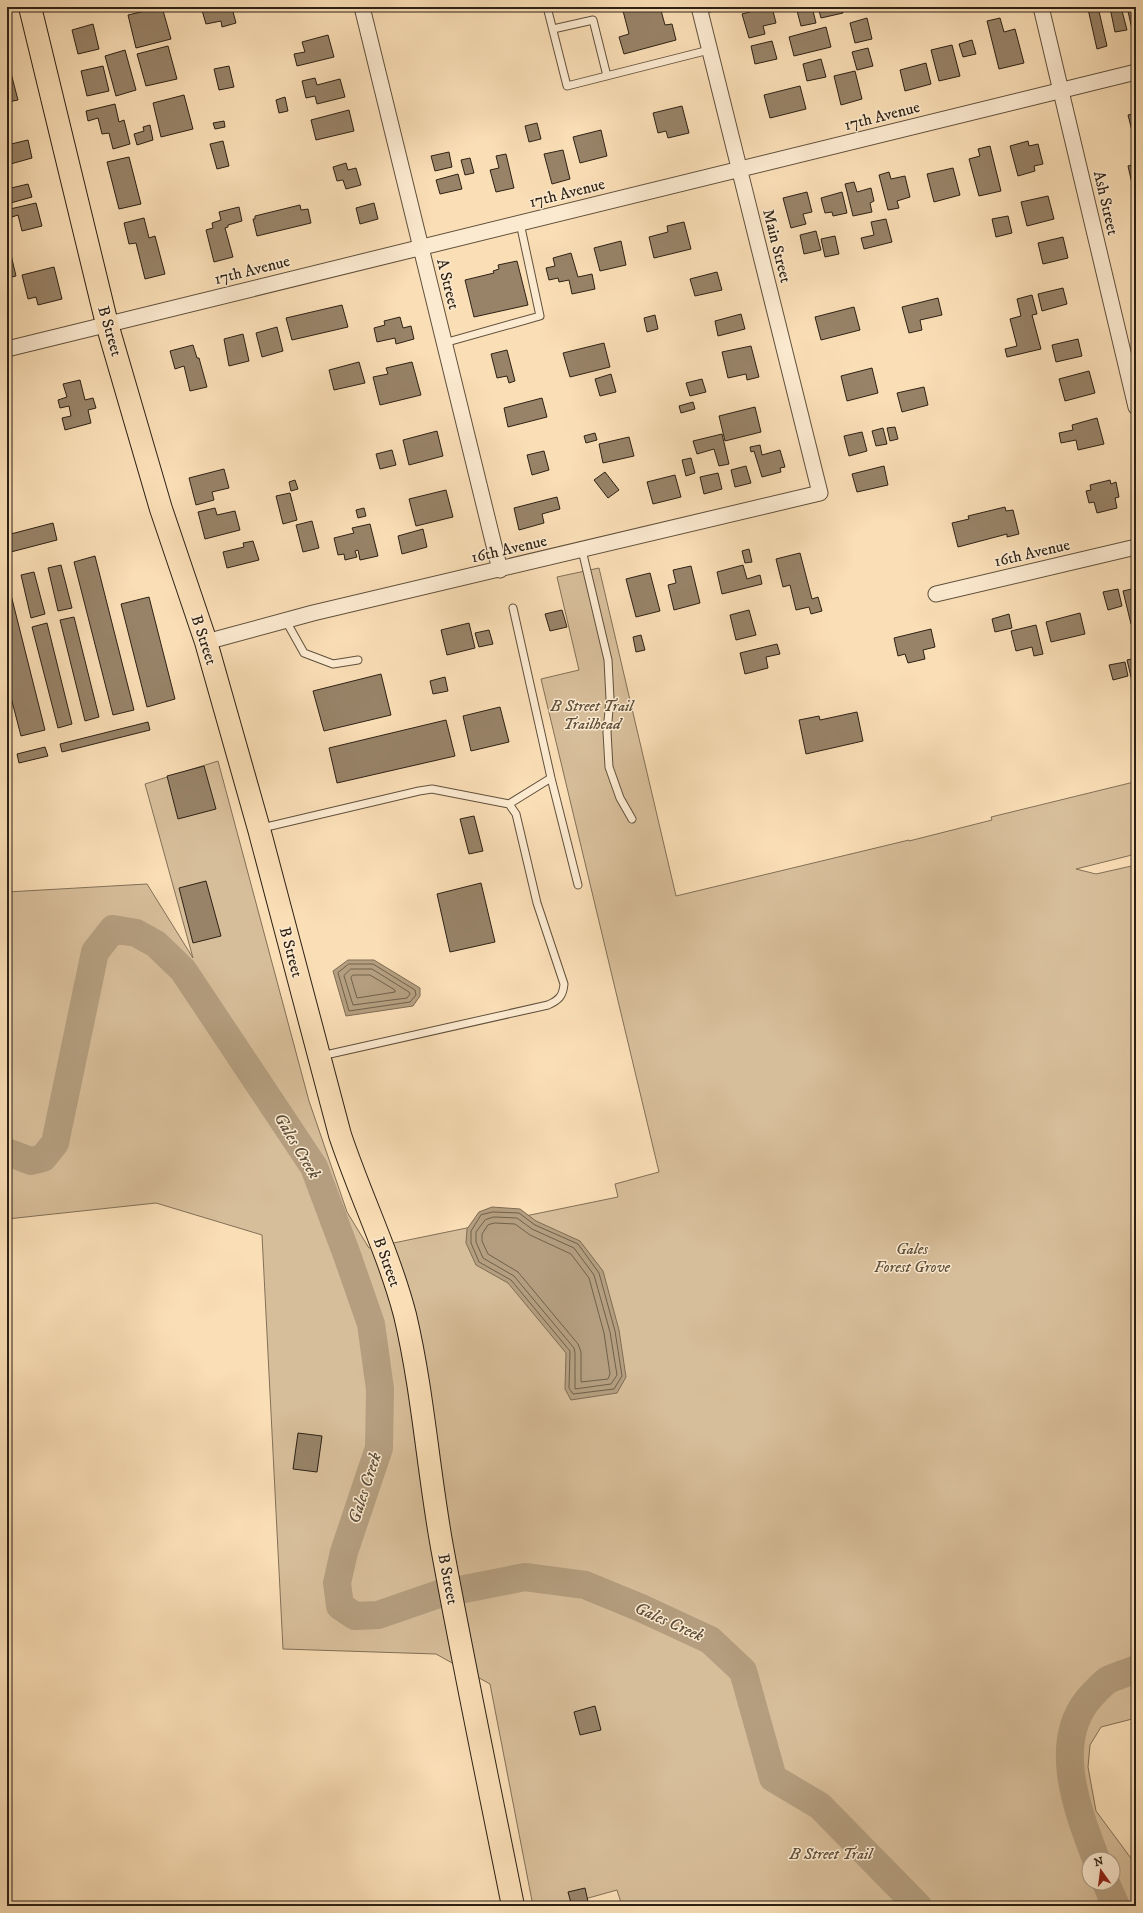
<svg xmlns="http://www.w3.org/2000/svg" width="1143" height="1913" viewBox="0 0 1143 1913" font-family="'IM FELL DW Pica',serif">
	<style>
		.green { fill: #d7be9a; stroke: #827057; fill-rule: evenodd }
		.water { fill: #b49e7f; stroke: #7e6c54 }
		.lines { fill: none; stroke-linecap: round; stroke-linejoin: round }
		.shore { stroke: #70604a; stroke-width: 1 }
		.river { stroke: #b49e7f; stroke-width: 28 }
		.building { fill: #988368; stroke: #2d2114 }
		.lane-casing { stroke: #60503c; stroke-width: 9 }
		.street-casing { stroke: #60503c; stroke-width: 17 }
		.primary-casing { stroke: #2d2114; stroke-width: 24 }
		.lane { stroke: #fcead0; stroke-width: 7 }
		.street { stroke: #fcead0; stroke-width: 15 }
		.primary { stroke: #fadeb6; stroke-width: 22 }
		.labels { text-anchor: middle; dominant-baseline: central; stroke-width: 3; stroke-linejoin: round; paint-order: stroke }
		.street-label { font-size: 16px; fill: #2d2114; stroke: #fcead0 }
		.park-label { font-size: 16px; font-style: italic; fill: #60503c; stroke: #fcead0 }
		.water-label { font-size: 17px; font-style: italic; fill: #5c4d39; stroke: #fcead0 }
	</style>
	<rect width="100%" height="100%" fill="#fadeb6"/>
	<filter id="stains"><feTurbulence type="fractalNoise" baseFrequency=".005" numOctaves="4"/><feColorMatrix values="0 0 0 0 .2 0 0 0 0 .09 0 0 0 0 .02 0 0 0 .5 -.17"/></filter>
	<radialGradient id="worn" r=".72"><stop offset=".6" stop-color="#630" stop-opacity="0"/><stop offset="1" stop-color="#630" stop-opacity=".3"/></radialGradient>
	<path class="green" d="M599,568L676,896L909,840V841L992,820L991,817L1134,782L1136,791V854L1076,869L1096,874L1136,865V1718L1101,1727L1090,1745L1088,1767L1096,1811L1136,1865V1906H622L617,1890L560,1906H533L490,1684L436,1654L283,1649L262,1235L156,1203L7,1219V892L147,884L193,958L145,784L218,761L309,1101L347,1212L369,1248L618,1197L615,1184L659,1172L541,679L579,670L557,577ZM1089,1859H1113V1883H1089Z"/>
	<path class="water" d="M348,960H374L420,988V996L413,1006L346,1016L333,971Z
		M492,1207L520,1209L536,1221L580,1241L603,1271L619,1330L626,1377L617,1393L571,1400L565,1389L566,1353L508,1283L476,1265L466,1243L467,1229L479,1212Z"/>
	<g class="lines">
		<path class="shore" d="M349,964H373L415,990L416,995L410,1002L349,1011L338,973Z
			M351,969H372L409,992L410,994L407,998L353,1005L344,976Z
			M353,975H370L395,990V992L357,998L351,978Z
			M493,1212L519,1213L535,1225L578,1244L599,1273L615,1331L622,1376L614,1389L573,1394L569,1388L570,1351L511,1280L479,1262L471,1243V1231L481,1215Z
			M494,1217L517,1218L532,1229L574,1248L594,1275L610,1332L617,1375L611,1384L575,1389V1353L574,1348L514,1276L483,1258L476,1242V1232L485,1220Z
			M495,1223L515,1224L530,1235L571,1254L589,1278L604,1333L610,1374L608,1379L581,1382V1352L578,1344L518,1272L488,1254L482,1241V1234L488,1225Z"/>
		<path class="river" d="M7,1152L31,1161L43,1158L55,1143L95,952L113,929L136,933L156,944L183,970L314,1167L347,1255L371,1324L380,1389L379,1448L344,1552L337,1583L340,1606L355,1616L378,1615L439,1594L525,1577L585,1585L641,1608L710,1640L743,1671L773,1778L820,1806L918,1906
			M1096,1859C1077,1809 1049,1737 1094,1693C1098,1689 1103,1683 1108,1680C1116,1676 1127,1673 1136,1669
			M1106,1883L1116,1906"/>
	</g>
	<path class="building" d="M162,7L171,39L136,48L128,15Z
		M201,7H221L222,10L232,8L236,23L222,27L221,21L206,24Z
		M622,7H660L665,25L672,24L676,40L624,54L619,37L629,34Z
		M768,7H772L776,23L763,26L765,34L749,38L742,14Z
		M796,7H812L816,23L801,26Z
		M818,7H842L843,13L821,18Z
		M1098,7L1107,46L1097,49L1088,9Z
		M1121,7L1127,30L1115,32L1110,8Z
		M1127,7H1136V38H1134Z
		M867,18L872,39L855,43L850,23Z
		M1000,18L1004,32L1015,29L1024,63L999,69L987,21Z
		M93,24L99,49L78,54L72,30Z
		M826,27L831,47L794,56L789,37Z
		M328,35L334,57L297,66L294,54L305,52L302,42Z
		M972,40L976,54L963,57L959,44Z
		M772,41L777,59L755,64L751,46Z
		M952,45L960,76L939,81L931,50Z
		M168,46L177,79L146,86L137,54Z
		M868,48L873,66L857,70L852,52Z
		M125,50L136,90L116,96L105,56Z
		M7,58L18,100L8,102L7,99Z
		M821,59L826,77L807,81L803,64Z
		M926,63L931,84L905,91L900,70Z
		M103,66L109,91L87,96L81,71Z
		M229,66L234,87L219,90L214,69Z
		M855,71L862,99L841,105L834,76Z
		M315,78L317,85L340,79L345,97L317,104L315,96L306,98L302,81Z
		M800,86L806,109L770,118L764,95Z
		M184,95L193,129L161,137L153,103Z
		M285,97L288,111L279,113L276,100Z
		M115,104L119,122L124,120L130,144L113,149L109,133L102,134L98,118L88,121L86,111Z
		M682,106L689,133L668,138L666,131L658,133L653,113Z
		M349,110L354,131L316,140L311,120Z
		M1136,113V147L1128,115Z
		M224,121L225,127L215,129L213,123Z
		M537,123L541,139L529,142L525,126Z
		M150,125L153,140L137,145L134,134L144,131L143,127Z
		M601,130L607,156L580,163L573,137Z
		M28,140L32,158L7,165V145Z
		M223,141L229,166L217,169L210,144Z
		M1028,141L1029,146L1038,144L1043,164L1034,166L1035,171L1018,176L1010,146Z
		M990,146L1001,191L979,196L969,159L980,156L978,149Z
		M563,150L570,179L552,184L544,154Z
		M449,152L452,167L435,171L431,156Z
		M506,154L514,188L496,192L490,170L499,168L496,156Z
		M129,157L141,204L119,209L107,162Z
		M470,158L474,173L465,175L461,160Z
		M346,163L348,170L356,168L361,185L346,189L343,180L337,181L333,167Z
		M1136,164V187L1133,188L1128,166Z
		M953,168L960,195L934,202L927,174Z
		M889,172L891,179L905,176L910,197L897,201L899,208L888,210L879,175Z
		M458,174L462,189L440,194L436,180Z
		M854,182L857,192L871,188L874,201L870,203L872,212L853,216L845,184Z
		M28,184L32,197L7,204V189Z
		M807,192L812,212L803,214L806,224L791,228L783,198Z
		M842,192L847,213L833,216L832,212L825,213L821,198Z
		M1048,196L1054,219L1027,226L1021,202Z
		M36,203L42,226L22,231L18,215L12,217L10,209Z
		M374,203L378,219L360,224L356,208Z
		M300,205L301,210L308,209L311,223L257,236L253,219H255V216Z
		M239,207L242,221L228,225V227L225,228L233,257L214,262L206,230L213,228L212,223L221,220L219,212Z
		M1008,216L1012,233L996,237L992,219Z
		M144,218L149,238L155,236L165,274L145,279L136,243L129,244L124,223Z
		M886,219L892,242L864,249L861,238L874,235L871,222Z
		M684,222L691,249L654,258L649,237L668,232L667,226Z
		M816,231L821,250L804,254L800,235Z
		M835,236L839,254L825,257L821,239Z
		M1063,237L1068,258L1043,264L1038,243Z
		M621,241L626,265L600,271L594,248Z
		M571,253L578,277L592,274L595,289L572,294L569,280L559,282L558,278L549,280L546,268L555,266L553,258Z
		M11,255L16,276L7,278V256Z
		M517,261L528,305L474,317L465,280L494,273L493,271L499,269L498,265Z
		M54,267L62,299L38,305L36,297L28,299L22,275Z
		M717,272L722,290L695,296L690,279Z
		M1063,288L1067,304L1042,311L1038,294Z
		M1032,295L1037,314L1032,315L1041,349L1007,357L1005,349L1017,346L1010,319L1021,316L1017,299Z
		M938,298L942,315L920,320L922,330L909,333L902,307Z
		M342,305L348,327L292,340L286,318Z
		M854,307L860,330L821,340L815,317Z
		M741,314L745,329L718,336L715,321Z
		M655,315L658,329L647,332L644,318Z
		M400,317L403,328L411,326L414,339L396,344L395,338L377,342L374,328L385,325L384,321Z
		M277,327L283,351L262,357L256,333Z
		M243,334L249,361L229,366L224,339Z
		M1078,339L1082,356L1056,362L1052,345Z
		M604,343L610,367L570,377L563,353Z
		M193,345L197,358H199L207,387L190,391L184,366L175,369L170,351Z
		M751,346L759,377L747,380L746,374L728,378L722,352Z
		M507,350L515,381L509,383L507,376L497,378L491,354Z
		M359,362L365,383L334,390L329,370Z
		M412,362L421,395L380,405L373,377L388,374L386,368Z
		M872,368L878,393L847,401L841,376Z
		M1089,371L1095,393L1065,401L1059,379Z
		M611,374L616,392L600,396L595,379Z
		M702,379L706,392L690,396L686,383Z
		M80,380L85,400L93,398L96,408L88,410L91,423L65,430L62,418L71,416L69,406L60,408L58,400L67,397L63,384Z
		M924,387L928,405L902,412L897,393Z
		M542,398L547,417L508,427L504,408Z
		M693,402L695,409L681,413L679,406Z
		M755,407L761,432L725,441L719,416Z
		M1097,418L1104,444L1078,450L1076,440L1061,443L1059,433L1073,430L1072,425Z
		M895,427L898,439L890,441L887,428Z
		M883,428L887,444L876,446L872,431Z
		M437,431L443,456L409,465L403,440Z
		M862,432L867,451L849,456L844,436Z
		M595,433L597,440L586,443L584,436Z
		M722,434L729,464L719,466L714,449L697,454L693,441Z
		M629,437L634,456L603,463L599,444Z
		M760,445L762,455L780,450L785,467L780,468L781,472L762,477L754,451L751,452L750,447Z
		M392,450L396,465L380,469L376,454Z
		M544,451L549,470L532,475L527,455Z
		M691,458L695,473L686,476L682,460Z
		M746,466L751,483L735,487L731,470Z
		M884,466L888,485L857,492L852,474Z
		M224,469L229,488L212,492L214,500L196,505L189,478Z
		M605,472L619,490L608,498L594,480Z
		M718,473L722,489L704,494L700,477Z
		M675,475L681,497L653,504L647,482Z
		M295,480L298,489L291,491L289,482Z
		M1110,480L1111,484L1116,482L1119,497L1115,498L1117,508L1097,513L1094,502L1089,503L1086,491L1091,490L1090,485Z
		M446,490L453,517L416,526L409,499Z
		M290,493L297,520L283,524L276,496Z
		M557,497L560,509L542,514L544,523L519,530L514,508Z
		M1005,507L1006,511L1013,510L1019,534L1007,537V534L958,547L952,523L969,519L968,516Z
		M215,508L217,515L235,511L240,530L205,539L198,512Z
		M364,508L366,516L358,518L356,510Z
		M312,521L319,548L303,552L296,525Z
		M53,523L57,540L7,553V535Z
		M370,524L378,556L360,560L358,550L355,551L357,557L345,560L344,554L338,555L334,538L354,533L352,528Z
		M423,529L427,547L402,554L398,536Z
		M253,541L259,560L227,568L223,552L244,547L243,543Z
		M749,549L752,562L745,563L742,551Z
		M800,553L812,599L818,597L822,611L811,614L809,607L796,610L790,585L783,587L776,559Z
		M95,556L134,710L113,715L74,562Z
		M61,565L72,608L58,611L48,568Z
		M743,565L747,579L760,575L762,584L722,594L717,572Z
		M691,566L700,603L674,610L668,585L676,583L673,570Z
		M34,572L45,614L31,618L21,575Z
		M650,573L660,611L636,617L626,579Z
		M7,579L45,730L21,736L7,682Z
		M1136,588V623L1131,624L1123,591Z
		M1118,589L1122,606L1108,610L1103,592Z
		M149,597L175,699L147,707L121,604Z
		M562,610L567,627L550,631L545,614Z
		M749,610L756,635L736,640L730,615Z
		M1080,613L1085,634L1051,642L1046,622Z
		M1009,614L1012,628L995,632L992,619Z
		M74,617L99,717L85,721L60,620Z
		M47,623L72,724L58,728L32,627Z
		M469,623L475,648L447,655L441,630Z
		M1036,625L1043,654L1034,656L1032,647L1016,651L1011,631Z
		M931,629L935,647L923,650L925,659L908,663L905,654L898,656L894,638Z
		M489,630L493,644L479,647L475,633Z
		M641,635L645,650L636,652L633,637Z
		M777,644L780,654L766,657L768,668L745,674L740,653Z
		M1136,658V680L1132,681L1127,660Z
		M1125,662L1128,676L1113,680L1109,665Z
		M381,674L391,715L324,731L313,691Z
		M445,677L448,691L433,694L430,681Z
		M500,707L509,742L471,751L463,716Z
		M857,712L863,741L806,754L799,720L819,716L820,720Z
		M446,720L455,756L337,783L329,748Z
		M148,722L150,730L62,752L60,744Z
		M45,747L48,756L19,763L17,754Z
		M204,766L216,809L178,819L167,776Z
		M474,816L483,851L469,854L460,819Z
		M206,881L221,936L193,943L179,888Z
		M481,883L495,942L450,952L437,894Z
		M298,1433L322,1436L317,1472L293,1469Z
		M595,1706L601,1730L580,1735L574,1712Z
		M585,1888L589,1906H568L567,1904L571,1903L568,1892Z"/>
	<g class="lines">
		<defs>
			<path id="lane" d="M547,7L567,86L709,50
				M700,11L713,7
				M553,29L593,20L607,76
				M444,343L540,316L520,223
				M582,550L608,660L610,699L607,732L609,767L620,798L632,819
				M513,608L551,778L578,885
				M286,621L304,653L333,664L358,660
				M509,804L551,778
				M262,828L419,791L432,789L509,804L516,814L537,903L564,984C563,996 559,1000 548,1005L321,1056"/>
			<path id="street" d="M362,7L500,570
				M1041,7L1136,407
				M7,349L1136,72
				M936,594L1136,547
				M206,642L313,613L820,493L699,7"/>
			<path id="primary" d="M30,7L107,324L161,509L206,642L259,829L340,1135C360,1195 389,1254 405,1315C423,1391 428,1470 442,1547C464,1667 489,1786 513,1906"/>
		</defs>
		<use href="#lane" class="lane-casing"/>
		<use href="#street" class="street-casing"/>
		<use href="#primary" class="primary-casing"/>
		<use href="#lane" class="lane"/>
		<use href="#street" class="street"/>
		<use href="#primary" class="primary"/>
	</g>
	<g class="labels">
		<g class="street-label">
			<text transform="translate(882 116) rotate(-14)">17th Avenue</text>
			<text transform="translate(567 193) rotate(-14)">17th Avenue</text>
			<text transform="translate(1106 203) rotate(77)">Ash Street</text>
			<text transform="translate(777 246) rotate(76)">Main Street</text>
			<text transform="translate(252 270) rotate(-14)">17th Avenue</text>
			<text transform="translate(448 284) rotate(76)">A Street</text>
			<text transform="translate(110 331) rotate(74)">B Street</text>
			<text transform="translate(509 549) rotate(-13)">16th Avenue</text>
			<text transform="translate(1032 553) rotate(-13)">16th Avenue</text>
			<text transform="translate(204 640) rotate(72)">B Street</text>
			<text transform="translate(291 952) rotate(75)">B Street</text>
			<text transform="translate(387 1262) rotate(70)">B Street</text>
			<text transform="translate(448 1579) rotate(79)">B Street</text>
		</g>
		<g class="park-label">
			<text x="592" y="706">B Street Trail<tspan x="592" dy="18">Trailhead</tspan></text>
			<text x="912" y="1249">Gales<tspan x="912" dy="18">Forest Grove</tspan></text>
			<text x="831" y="1854">B Street Trail</text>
		</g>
		<g class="water-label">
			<text transform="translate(297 1146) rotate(59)">Gales Creek</text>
			<text transform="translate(365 1488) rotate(-72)">Gales Creek</text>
			<text transform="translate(669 1622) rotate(24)">Gales Creek</text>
		</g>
	</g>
	<rect width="1143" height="1913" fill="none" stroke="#fadeb6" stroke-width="24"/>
	<rect x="8" y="8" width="1127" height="1897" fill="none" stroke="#2d2114" stroke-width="2"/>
	<rect x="12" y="12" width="1119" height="1889" fill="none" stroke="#2d2114"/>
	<g transform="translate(1101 1871) rotate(346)"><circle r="19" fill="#fcead0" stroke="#a99a85"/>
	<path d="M0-3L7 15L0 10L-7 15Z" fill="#8f2418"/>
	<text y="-6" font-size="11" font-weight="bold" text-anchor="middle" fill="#2d2114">N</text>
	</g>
	<rect width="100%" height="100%" filter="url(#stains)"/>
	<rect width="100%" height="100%" fill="url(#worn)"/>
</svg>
